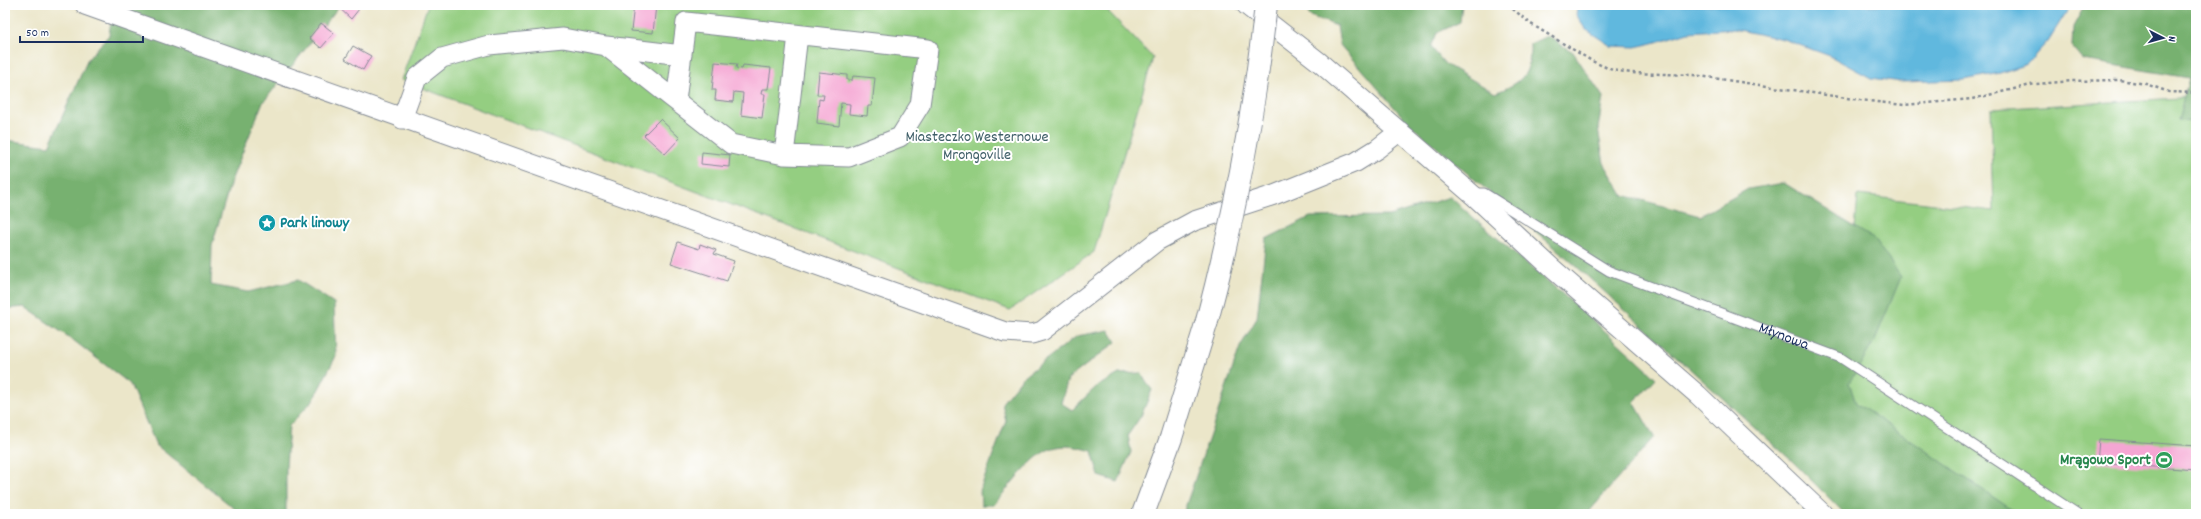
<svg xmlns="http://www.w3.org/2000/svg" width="2201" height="519" viewBox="0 0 2201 519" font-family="Dekko,sans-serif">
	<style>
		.green { fill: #94ce81; stroke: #587e70 }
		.forest { fill: #77b16f; stroke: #497066 }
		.water { fill: #61b8de; stroke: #3e749e }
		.building { fill: #f5a6d3 }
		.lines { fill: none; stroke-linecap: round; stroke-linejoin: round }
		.lane-casing { stroke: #838a94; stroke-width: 11 }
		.street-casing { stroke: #838a94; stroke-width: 21 }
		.primary-casing { stroke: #838a94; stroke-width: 24 }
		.path { stroke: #838a94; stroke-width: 2.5; stroke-dasharray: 3 3; stroke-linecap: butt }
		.lane { stroke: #fff; stroke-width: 9 }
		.street { stroke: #fff; stroke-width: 19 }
		.primary { stroke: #fff; stroke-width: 22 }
		.primary-bridge-casing { stroke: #838a94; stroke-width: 24; stroke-linecap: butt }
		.primary-bridge { stroke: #fff; stroke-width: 22 }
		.labels { text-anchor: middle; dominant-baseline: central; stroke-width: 4; stroke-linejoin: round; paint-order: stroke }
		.park-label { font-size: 16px; fill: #3f5f68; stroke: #fff }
		.culture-label { font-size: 16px; font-weight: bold; fill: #0d838f; stroke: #fff; text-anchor: start }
		.street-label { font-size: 16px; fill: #1b2f5e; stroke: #fff }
		.leisure-label { font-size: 16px; font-weight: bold; fill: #27864d; stroke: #fff; text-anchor: end }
	</style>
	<rect width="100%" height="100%" fill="#fff"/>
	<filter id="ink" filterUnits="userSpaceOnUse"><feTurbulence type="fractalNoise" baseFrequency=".025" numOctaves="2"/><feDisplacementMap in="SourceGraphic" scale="8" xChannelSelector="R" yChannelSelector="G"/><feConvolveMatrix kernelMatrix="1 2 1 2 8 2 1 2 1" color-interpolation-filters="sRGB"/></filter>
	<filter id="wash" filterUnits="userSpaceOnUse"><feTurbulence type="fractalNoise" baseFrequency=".012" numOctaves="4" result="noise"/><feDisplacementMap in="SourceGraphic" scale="16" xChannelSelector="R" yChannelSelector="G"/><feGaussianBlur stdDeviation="0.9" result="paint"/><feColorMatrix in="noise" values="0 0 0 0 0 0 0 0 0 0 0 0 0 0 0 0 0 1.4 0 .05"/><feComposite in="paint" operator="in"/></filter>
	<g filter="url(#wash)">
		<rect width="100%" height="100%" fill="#ebe6c9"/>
		<path class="green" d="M428,5H1102L1153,58L1094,252L1010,310L401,80Z
			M2196,97V514H1980L1838,419L1858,195L1994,211L1991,109Z"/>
		<path class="forest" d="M113,5H340L262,104L231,181L212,245L211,285L248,292L298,280L334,303L336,356L313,400L289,426L286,467V514H241L156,445L130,384L73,340L25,307L5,309V140L49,146L88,59L109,35Z
			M1303,5H1462L1460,22L1437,33L1431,47L1445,64L1495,93C1523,82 1531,75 1530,44L1547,36L1573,52L1603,97L1598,129L1604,163L1623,195L1700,216L1748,189L1784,183L1874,239L1901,277L1875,340L1849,383L1856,403L2018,514H1845L1792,461L1567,258L1408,123L1340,45L1337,26L1310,16Z
			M2085,5H2196V121L2178,120L2189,78L2083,60L2072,47L2073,27Z
			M1450,197C1519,258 1590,315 1656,378L1634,402L1654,437L1587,514H1183L1240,347L1257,318L1266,239L1310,217L1389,216Z
			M1109,330L1116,342L1068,379L1061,403L1072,410L1096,387L1119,374L1141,373L1152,390L1141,416L1128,435L1131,452L1118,482L1099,476L1092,451C1078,447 1067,444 1053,448C1035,452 1005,491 994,505H981L980,490L1006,421L1002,403L1023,377L1077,336Z"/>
		<path class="water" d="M1578,5H2071L2048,41L2027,64L2000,73L1964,80L1902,82L1871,78L1830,56L1783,39L1734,29L1688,32L1653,43L1635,47L1611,46L1585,29L1576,14Z"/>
		<g id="blocks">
			<path class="building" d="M336,5H354L359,9L351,19Z
				M634,5H656L653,33L631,31Z
				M321,23L334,33L321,48L309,38Z
				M353,46L371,56L363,70L345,59Z
				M715,62L737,64L736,68L742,69L743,65L771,68L768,89H762L761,94H765L762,118L741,115L743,93L734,92L733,102L715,100L716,90H712Z
				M819,72L847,75V80H852L853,76L875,78L872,106H868L867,116L849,114L850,104L841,103L839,126L817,123L819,99L823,100L824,95H817Z
				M660,119L680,138L665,154L644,135Z
				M702,152L730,155L729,167L701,164Z
				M678,242L699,249L700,244L716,250L714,254L734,261L727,281L671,263Z
				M2099,439L2196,446V470L2097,463Z"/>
		</g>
	</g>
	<g filter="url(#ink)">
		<use href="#blocks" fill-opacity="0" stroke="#838a94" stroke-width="1"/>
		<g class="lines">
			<defs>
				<g id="lane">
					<path id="s1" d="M1474,196L1478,193H1484L1609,271L1841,358L2078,514"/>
				</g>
				<path id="street" d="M85,5L1005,332L1032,334L1042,331L1157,241L1194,221L1274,195L1356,162L1377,149L1400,131
					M1246,5L1318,61L1474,196L1553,269L1698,395L1823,514
					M686,22L928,49L920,105L900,137L849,157L784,155L731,144L676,101Z
					M606,46L682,55
					M402,119L417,78L442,58L489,45L563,38L606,46L676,101
					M784,155L798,35"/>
				<path id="primary" d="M1143,514L1171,438L1207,321"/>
			</defs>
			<use href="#lane" class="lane-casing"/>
			<use href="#street" class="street-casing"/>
			<use href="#primary" class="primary-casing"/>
			<path class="path" d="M1508,5L1531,24L1592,61L1612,70L1631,73L1693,75L1860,100L1904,105L1972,99L2035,84L2072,81L2119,80L2146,84L2169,92L2196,93"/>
			<use href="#lane" class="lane"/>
			<use href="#street" class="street"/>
			<use href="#primary" class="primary"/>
			<defs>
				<path id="primary-bridge" d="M1207,321C1235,215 1254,114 1266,5"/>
			</defs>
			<use href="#primary-bridge" class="primary-bridge-casing"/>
			<use href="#primary-bridge" class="primary-bridge"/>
		</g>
	</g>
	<defs>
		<symbol id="sight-disc" viewBox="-11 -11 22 22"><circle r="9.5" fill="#0f9aa8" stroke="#fff"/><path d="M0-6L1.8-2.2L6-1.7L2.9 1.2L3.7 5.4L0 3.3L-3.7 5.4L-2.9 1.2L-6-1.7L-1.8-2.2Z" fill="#fff"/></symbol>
		<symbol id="stadium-disc" viewBox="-11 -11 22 22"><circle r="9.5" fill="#2e9e5b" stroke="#fff"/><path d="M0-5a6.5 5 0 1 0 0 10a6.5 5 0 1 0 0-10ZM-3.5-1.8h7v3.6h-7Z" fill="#fff"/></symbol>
	</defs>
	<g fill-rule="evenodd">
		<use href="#sight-disc" x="257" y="213" width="20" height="20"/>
		<use href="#stadium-disc" x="2154" y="450" width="20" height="20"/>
	</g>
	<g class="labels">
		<g class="park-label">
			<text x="977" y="137">Miasteczko Westernowe<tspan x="977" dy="18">Mrongoville</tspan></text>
		</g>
		<g class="culture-label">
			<text x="280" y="223">Park linowy</text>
		</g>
		<g class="street-label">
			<text stroke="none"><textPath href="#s1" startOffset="345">Młynowa</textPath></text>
		</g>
		<g class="leisure-label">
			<text x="2151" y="460">Mrągowo Sport</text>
		</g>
	</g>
	<rect width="2201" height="519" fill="none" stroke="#fff" stroke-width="20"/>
	<g transform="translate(2163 38) rotate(96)" stroke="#ffffff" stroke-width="3" paint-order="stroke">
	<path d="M0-3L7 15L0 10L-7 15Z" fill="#1b2f5e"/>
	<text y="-6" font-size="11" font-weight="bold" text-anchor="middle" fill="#1b2f5e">N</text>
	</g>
	<path d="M20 36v6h123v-6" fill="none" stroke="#1b2f5e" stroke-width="2"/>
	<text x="26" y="36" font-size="12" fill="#1b2f5e" stroke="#ffffff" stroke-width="3" paint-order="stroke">50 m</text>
</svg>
